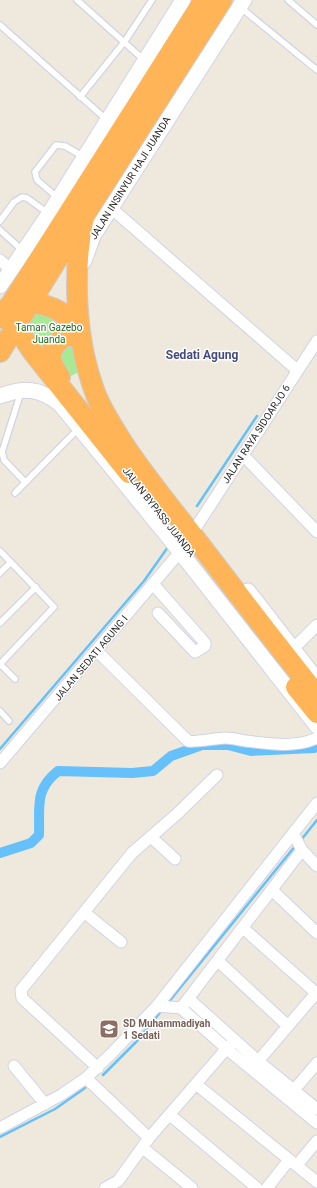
<svg xmlns="http://www.w3.org/2000/svg" width="317" height="1188" viewBox="0 0 317 1188" font-family="Roboto,sans-serif">
	<style>
		.green { fill: #a6ea94 }
		.lines { fill: none; stroke-linecap: round; stroke-linejoin: round }
		.stream { stroke: #66c0fa; stroke-width: 2.5 }
		.canal { stroke: #66c0fa; stroke-width: 10 }
		.lane-casing { stroke: #d1d3e5; stroke-width: 8 }
		.street-casing { stroke: #d1d3e5; stroke-width: 13 }
		.secondary-casing { stroke: #d1d3e5; stroke-width: 17 }
		.highway-casing { stroke: #ccc; stroke-width: 22 }
		.lane { stroke: #fff; stroke-width: 5.5 }
		.street { stroke: #fff; stroke-width: 11 }
		.secondary { stroke: #fff; stroke-width: 15 }
		.highway { stroke: #ffb557; stroke-width: 20 }
		.labels { text-anchor: middle; dominant-baseline: central; stroke-width: 3; stroke-linejoin: round; paint-order: stroke }
		.street-label { font-size: 10px; fill: #2b2b2b; stroke: #fff }
		.park-label { font-size: 10px; fill: #1b7014; stroke: #fff }
		.education-label { font-size: 10px; font-weight: bold; fill: #785e54; stroke: #fff; text-anchor: start }
		.quarter-label { font-size: 12px; font-weight: bold; fill: #474a81; stroke: #fff }
	</style>
	<rect width="100%" height="100%" fill="#eee9dc"/>
	<path class="green" d="M32,306L63,319L85,369L63,380L21,323Z"/>
	<g class="lines">
		<path class="stream" d="M197,506L257,416
			M0,749L144,581L168,547
			M301,840L317,820
			M167,1004L296,845
			M103,1075L137,1041L162,1010
			M0,1137L55,1109L85,1088"/>
		<path class="canal" d="M0,853L31,843L39,835C40,807 34,790 58,771L132,773L153,771L171,756L202,745H228L251,751L314,748"/>
		<defs>
			<path id="lane" d="M77,0L144,60
				M288,0L317,25
				M240,7L317,70
				M0,25L107,120
				M80,97L125,41L152,0
				M58,198L37,180L35,172L56,145L65,146L84,157
				M0,221L14,202L22,197L27,198L49,214
				M0,230L23,251
				M21,392L2,452L4,460L25,482
				M15,493L79,428
				M0,551L54,607L0,664
				M0,573L11,562
				M0,623L36,587
				M0,664L15,679
				M0,711L9,721"/>
			<path id="street" d="M111,208L297,370
				M0,260L10,269
				M243,455L317,532
				M153,584L205,643V646L195,652L158,613
				M293,649L317,625
				M97,651L188,741C194,743 216,738 225,738C233,738 239,740 246,741C269,744 296,748 317,738
				M0,763L180,552L317,341
				M293,833L302,850L317,866
				M151,837L175,859
				M272,890L317,933
				M85,913L121,942
				M243,928L316,993
				M218,961L288,1026
				M189,999L258,1061L317,1109
				M157,1006L181,1008L227,1049L317,1123
				M181,1008L302,850
				M14,1066L45,1104
				M254,1066L317,992
				M98,1068L22,998L21,990L132,853L177,814L217,775
				M86,1078L149,1138
				M197,1085L317,1182
				M294,1090L317,1063
				M170,1115L257,1188
				M0,1128L61,1095L86,1078L112,1053L157,1006L317,803
				M143,1148L192,1188
				M297,1165L317,1141
				M105,1188L118,1181L149,1138L234,1040
				M267,1188L289,1160"/>
			<path id="secondary" d="M84,261L93,236L244,0
				M0,286L49,214L183,0
				M0,396C25,387 39,388 60,404L170,539L317,726
				M248,591L314,676"/>
			<path id="highway" d="M84,216C72,273 75,340 96,395C103,412 113,427 123,443C145,476 169,506 194,537C235,590 275,643 317,695
				M18,301C34,303 57,305 67,318C72,325 75,333 79,340
				M8,307L16,327L32,351L129,473
				M2,318L204,0
				M0,352L84,216L222,0
				M60,377C48,359 46,351 65,336H74L79,339
				M296,687L317,713"/>
		</defs>
		<use href="#lane" class="lane-casing"/>
		<use href="#street" class="street-casing"/>
		<use href="#secondary" class="secondary-casing"/>
		<use href="#highway" class="highway-casing"/>
		<use href="#lane" class="lane"/>
		<use href="#street" class="street"/>
		<use href="#secondary" class="secondary"/>
		<use href="#highway" class="highway"/>
	</g>
	<defs>
		<symbol id="school-square" viewBox="-11 -11 22 22"><rect x="-9" y="-9" width="18" height="18" rx="4" fill="#8d6e63" stroke="#fff"/><path d="M0-5L7-2L0 1L-7-2ZM-4 1L0 2.5L4 1V4Q0 6-4 4Z" fill="#fff"/></symbol>
	</defs>
	<g fill-rule="evenodd">
		<use href="#school-square" x="98" y="1018" width="22" height="22"/>
	</g>
	<g class="labels">
		<g class="street-label">
			<text transform="translate(130 178) rotate(-58)">JALAN INSINYUR HAJI JUANDA</text>
			<text transform="translate(256 434) rotate(-57)">JALAN RAYA SIDOARJO 6</text>
			<text transform="translate(159 512) rotate(52)">JALAN BYPASS JUANDA</text>
			<text transform="translate(91 658) rotate(-50)">JALAN SEDATI AGUNG I</text>
		</g>
		<g class="park-label">
			<text x="49" y="327">Taman Gazebo<tspan x="49" dy="12">Juanda</tspan></text>
		</g>
		<g class="education-label">
			<text x="123" y="1023">SD Muhammadiyah<tspan x="123" dy="12">1 Sedati</tspan></text>
		</g>
		<g class="quarter-label">
			<text x="202" y="355">Sedati Agung</text>
		</g>
	</g>
</svg>
